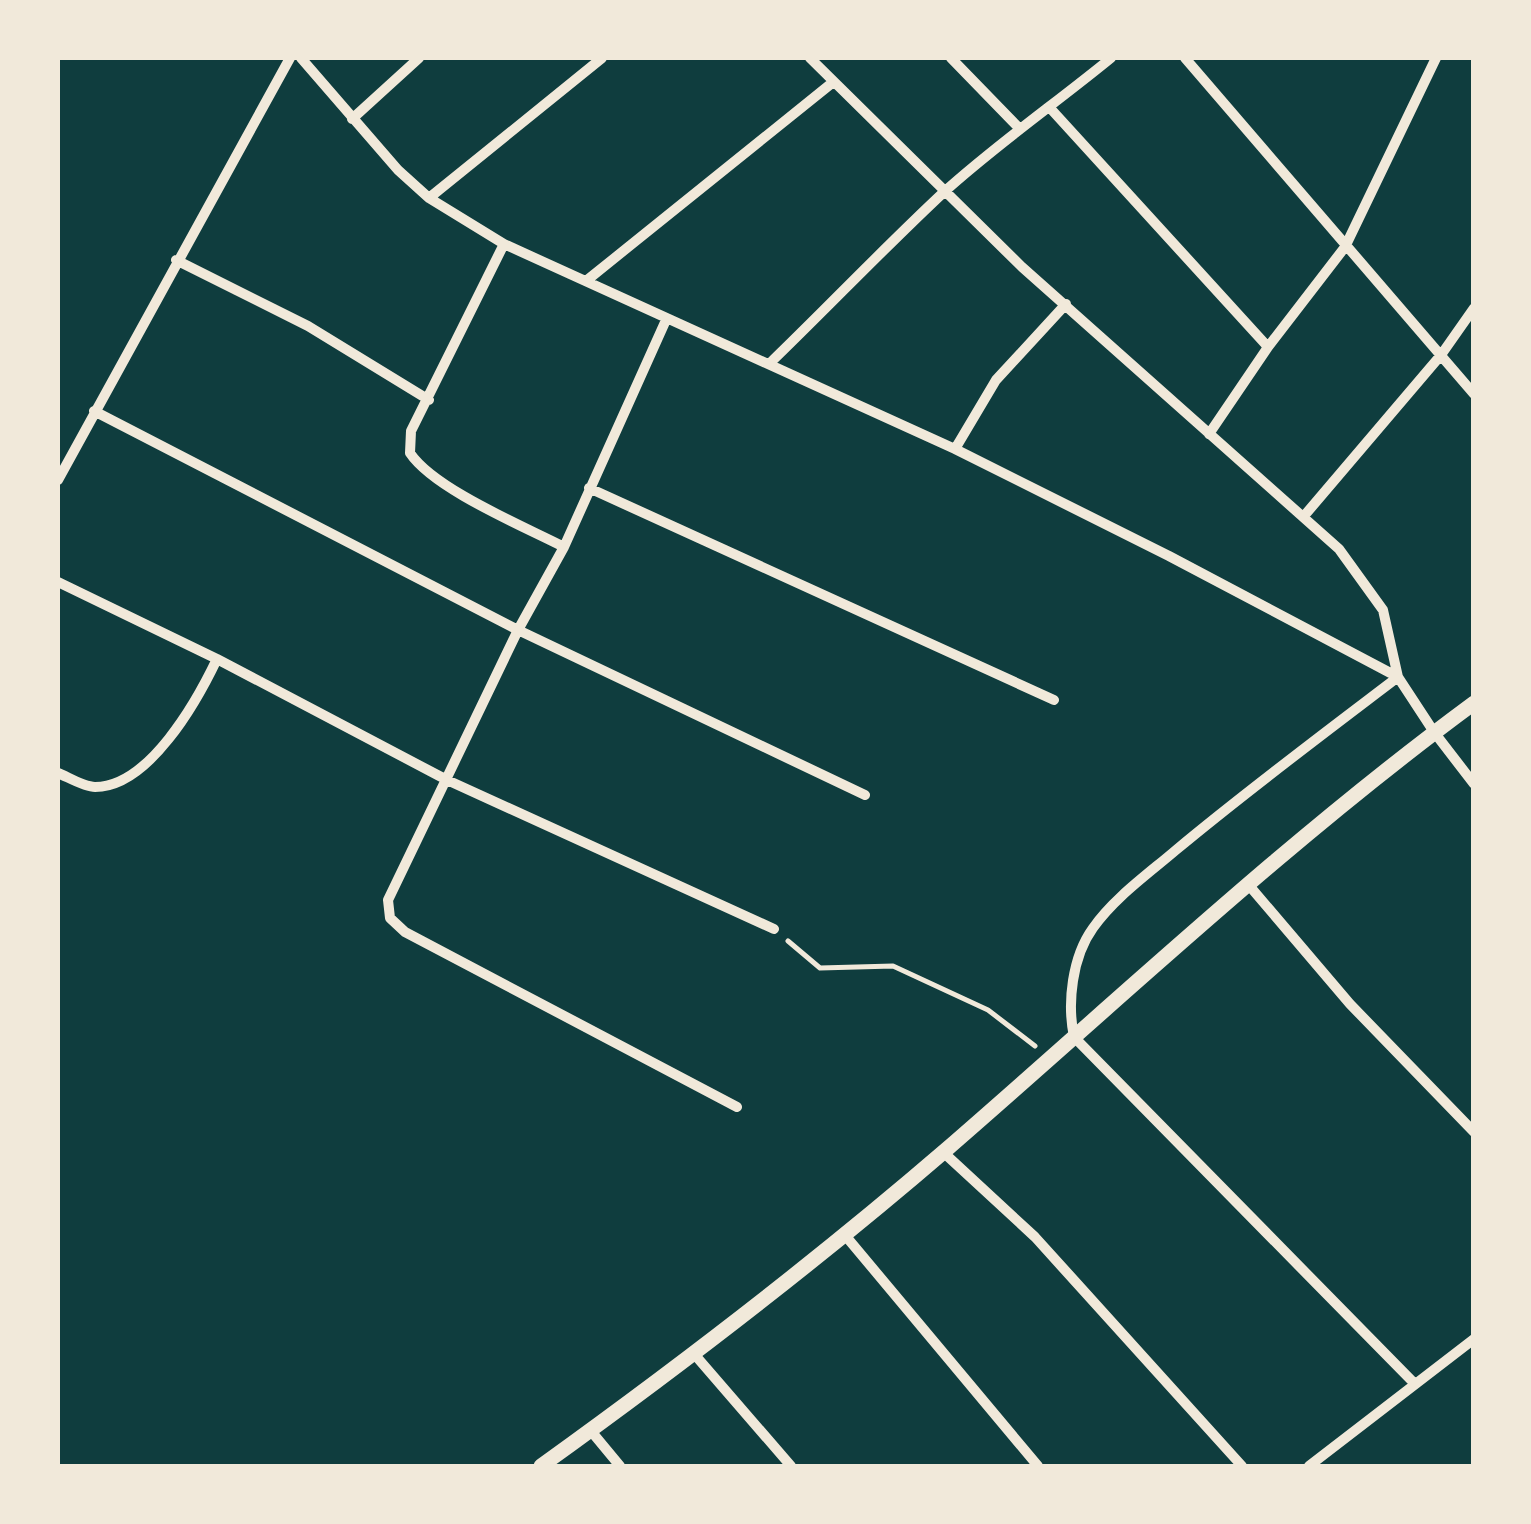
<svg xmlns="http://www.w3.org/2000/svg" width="1531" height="1524" viewBox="0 0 1531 1524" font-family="Montserrat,sans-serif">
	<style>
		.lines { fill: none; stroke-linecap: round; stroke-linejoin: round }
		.path { stroke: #f1e9da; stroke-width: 5 }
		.minor { stroke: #f1e9da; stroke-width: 10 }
		.tertiary { stroke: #f1e9da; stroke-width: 15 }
	</style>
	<rect width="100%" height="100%" fill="#0f3d3e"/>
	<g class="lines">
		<path class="path" d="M788,941L820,968L893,966L988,1010L1035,1046"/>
		<path class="minor" d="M301,58L398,170L429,198L504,244L955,449L1169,556L1398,677L1434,732L1474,784
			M810,58L1022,267L1339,549L1383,610L1398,677C1323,734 1248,790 1176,850C1148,874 1114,898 1093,928C1072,957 1067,1003 1074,1037L1414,1383
			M951,58L1019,128
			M1185,58L1474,394
			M1050,108L1268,347
			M352,119L419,58
			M429,198L602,58
			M504,244L411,431L410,453C434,489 523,526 564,547
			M176,260L308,326L429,400
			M586,281L832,83
			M666,320L564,547L518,630L388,900L390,918L405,932L737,1107
			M769,364C828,307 884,248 944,192C997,144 1056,103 1111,58
			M94,411L518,630L865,795
			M1209,434L1268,347L1345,247L1436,58
			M955,449L996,380L1066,304
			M58,480L290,58
			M589,488L1054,700
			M1304,516L1441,355L1474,308
			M58,582L217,659L447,780L774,929
			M58,773C68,777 84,787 95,787C149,787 197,701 217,659
			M1247,883L1350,1004L1474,1132
			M943,1152L1035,1237L1242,1466
			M844,1234L1038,1466
			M695,1355L791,1466
			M591,1431L620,1466
			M1309,1466L1474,1339"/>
		<path class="tertiary" d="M541,1466C680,1366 817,1261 947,1149C1121,998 1288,840 1474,703"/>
	</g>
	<rect width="1531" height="1524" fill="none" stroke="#f1e9da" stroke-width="120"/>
</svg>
